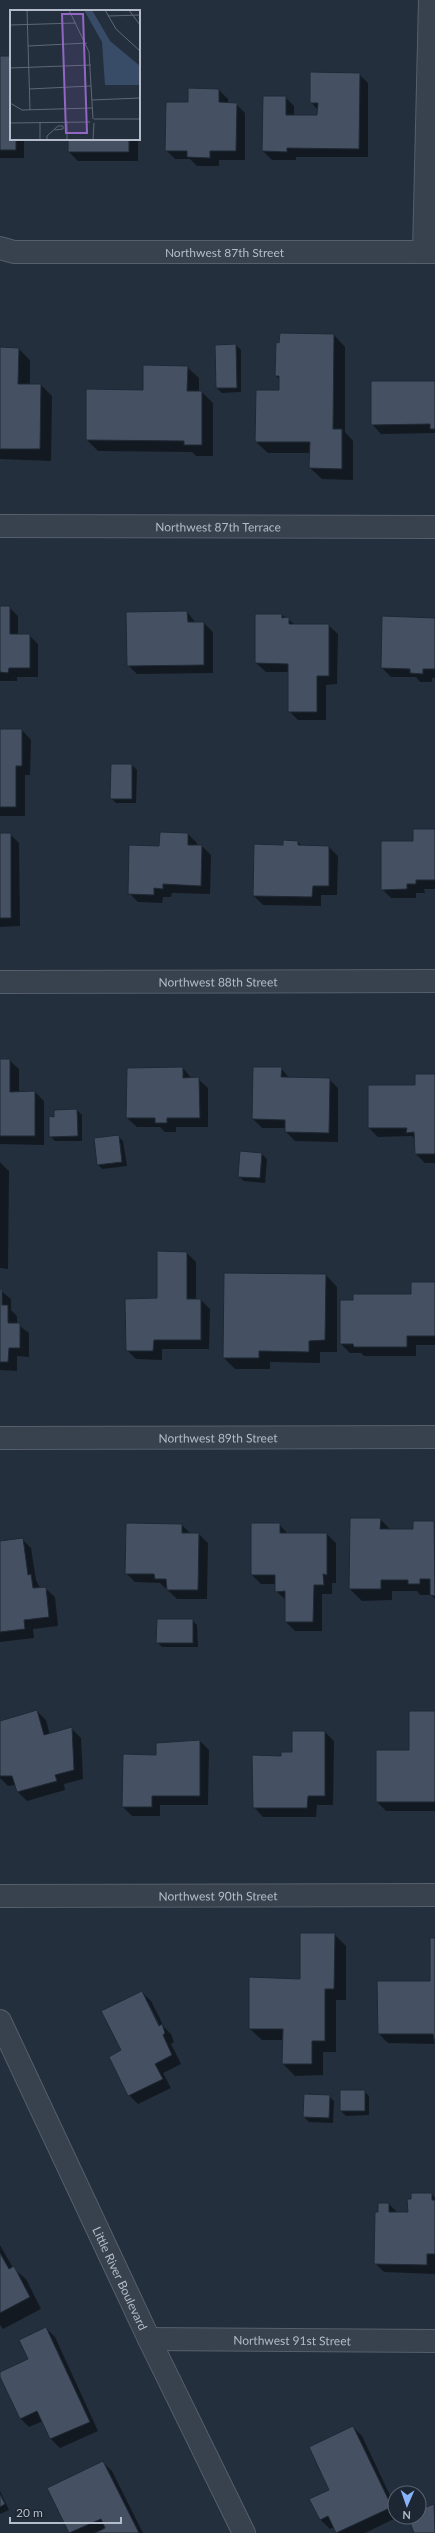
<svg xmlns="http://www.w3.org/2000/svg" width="435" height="2533" viewBox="0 0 435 2533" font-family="Lato,sans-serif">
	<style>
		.shadow { fill: #0007; fill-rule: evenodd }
		.building { fill: #455162; stroke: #1f2835 }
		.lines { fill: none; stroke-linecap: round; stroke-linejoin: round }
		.minor-casing { stroke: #565f6c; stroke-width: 24 }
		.minor { stroke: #38414e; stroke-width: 22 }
		.labels { text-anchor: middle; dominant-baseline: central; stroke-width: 3.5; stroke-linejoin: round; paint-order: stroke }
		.street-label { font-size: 12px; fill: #b4bcc9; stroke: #1d2633 }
		.inset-road { fill: none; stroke: #5e6776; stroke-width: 1 }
		.view { fill: #9266c3; fill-opacity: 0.15; stroke: #9266c3; stroke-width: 2 }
		.inset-edge { fill: none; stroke: #b4bcc9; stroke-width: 2 }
	</style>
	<rect width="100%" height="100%" fill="#242f3e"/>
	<path class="shadow" d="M0,57H11V139H24V158H0Z
		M359,74L368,83V157H296V160H272L263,151L285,97L294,106V116H318V110L311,102Z
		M219,90L228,99V103L236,104L245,113V160H219V166H197L190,159H175L166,150L189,103Z
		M69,139H138V161H78L69,152Z
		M334,335L345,347V432L353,441V480L322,479L310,468L311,453H268L256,442L280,391V380L276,376L280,344Z
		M236,345L241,350V392L222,393L217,388Z
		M0,348L19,349L30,360V385H41L52,396L51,461L0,459Z
		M187,367L199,378V392H202L213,403V456H196L192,452L98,451L87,440L144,391Z
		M435,382V433L381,434L372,424Z
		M0,607H9L18,616V635H29L38,644V677H17V681H0Z
		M187,612L196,623H204L213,632V673L137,674L128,665Z
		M282,615L296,625H328L338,634L337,684L326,685V720H298L289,711V672H266L256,663Z
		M383,617L435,619V678H432V682H420L416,677H391L382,668Z
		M0,730H22L31,740L30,775H25V816H0Z
		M132,765L137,770L136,803H116L111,798Z
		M435,830V889H424L425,893H416V898H391L382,889L414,842Z
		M0,834H10L19,843L20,926L0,927Z
		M188,834L197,843V846H202L211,855L210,894L172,893L171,897H163L162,903L138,902L129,893L160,847Z
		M298,842L302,846L329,847L338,856L337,895H321V906L263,905L254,896L285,846Z
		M0,1060H9L19,1069V1093L35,1092L44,1101V1145L0,1144Z
		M183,1068L192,1079H198L208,1088V1127H176V1132H165L160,1127H137L127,1118L128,1069Z
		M281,1068L290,1079H329L338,1088V1142L295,1141L286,1132V1128H262L253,1119Z
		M435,1075V1163H425L416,1154L415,1140L412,1136L378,1137L369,1128L416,1086Z
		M77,1110L82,1115V1141H55L50,1136L55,1118Z
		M118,1136L123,1141L127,1166L102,1169L98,1164Z
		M262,1154L267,1159L265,1183L244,1181L239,1177Z
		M0,1162L9,1171L8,1269L0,1268Z
		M187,1253L196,1262V1300H201L210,1309L209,1349H162V1360L136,1359L127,1350Z
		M326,1275L337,1287V1352H320V1363L270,1362V1369H235L224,1358Z
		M435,1283V1345H416V1356H364L361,1353H350L341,1344L412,1295Z
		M0,1290L11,1299V1310L17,1316V1324L29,1333V1357L17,1356V1371L0,1370Z
		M351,1519H380L391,1530H414L434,1522L435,1599L431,1595H420L417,1591H392V1600L362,1601L350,1589Z
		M279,1524L288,1534H327L336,1543V1583H332V1594H322V1631H295L286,1622V1600L276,1591V1584H261L252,1575Z
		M182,1525L191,1534H199L208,1543L207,1599H177L160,1583L135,1582L126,1573Z
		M22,1539L31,1548L36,1580L40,1588H45L55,1597L58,1626L33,1629L34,1638L0,1642V1542Z
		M192,1620L197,1625L198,1647H162L157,1642Z
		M37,1711L46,1720L50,1735L72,1729L81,1738L83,1779L64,1784L65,1790L27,1801L18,1792L16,1785L8,1786L0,1778V1722Z
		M435,1712V1811H386L377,1802Z
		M325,1732L334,1741L333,1805H317L316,1817H263L254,1807L282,1757L293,1753Z
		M200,1741L209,1750L208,1805H160V1816H132L123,1807L157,1756Z
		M334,1934L346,1946V2000H336V2052H323V2075L295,2076L283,2064L284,2040H262L250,2029L301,1980Z
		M435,1939V2044L388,2043L379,2034L431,1982Z
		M142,1992L151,2001L164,2027L171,2034L174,2042L171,2044L181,2064L163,2073L171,2088L138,2104L129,2095L122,2051ZM146,2002H148L162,2030L160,2031Z
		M364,2091L369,2096V2115L346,2116L341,2111Z
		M329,2096L334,2101L333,2123L309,2122L304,2117Z
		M432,2194L435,2198V2274L384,2272L375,2263L379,2213L389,2204L398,2213H409Z
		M0,2245L13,2268L26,2279L41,2309L3,2329L0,2325Z
		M46,2328L55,2337L98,2431L60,2448L51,2439L43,2421L29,2427L20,2418L0,2374L30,2360Z
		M353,2427L362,2436L395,2506V2517H398L365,2533H337L334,2527L330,2529L321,2520L311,2500L330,2491Z
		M103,2462L112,2471L143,2533H70L48,2488Z
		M0,2491L9,2510L0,2514Z
		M434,2505L435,2533H416L409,2517H419V2511Z"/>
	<path class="building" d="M0,56H11V139H16V150H0Z
		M310,72L360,73L359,149L287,148V152L262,151L263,96H286V115H317L318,103H310Z
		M188,88L219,89V102L237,103L236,151H210V158L187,157V151H165L166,102H188Z
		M68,139H129V152H68Z
		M280,333L334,334L333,429H342V469L309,468L310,442H255L256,390H279V376H275L276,342L279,343Z
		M236,344L237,388H216L215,345Z
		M0,347L19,348L18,384H41L40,449H0Z
		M143,365L188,366L187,391H202V445H184V441L86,440V389L143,390Z
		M371,381H435V429H430V424L371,425Z
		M0,606H10V634H30V668H9L8,673L0,672Z
		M187,611L188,622H204V665L127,666L126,612Z
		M255,614H282V618L289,617V624H329V676H317V712H288V664L255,663Z
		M382,616L435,618V669H423V674L410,673V669L381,668Z
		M0,729H22V766H16V807H0Z
		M111,764H132V799H110Z
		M413,829H435V880H416V884H407V889L381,890V841H413Z
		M160,832L188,833V845H202L201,886L163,884V889L154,888V895L128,894L129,845L159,846Z
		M0,833H11V918H0Z
		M283,840L298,841V845L329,846V886H313L312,897L253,896L254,844L283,845Z
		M0,1059H10V1092L35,1091V1136H0Z
		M183,1067V1078L199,1077L200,1118H167V1123H155V1118H126L127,1068Z
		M253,1067H282L281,1077L330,1078L329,1133L285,1132V1120L252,1119Z
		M415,1074H435V1154H415L414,1132L406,1133L407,1128H368V1085H415Z
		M77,1109L78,1136L49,1137V1116L54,1117V1110Z
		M119,1135L122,1162L97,1165L94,1138Z
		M240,1151L262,1153L260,1178L238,1177Z
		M157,1251L187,1252V1299H201V1340H154L153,1351H126L125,1299L157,1298Z
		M224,1273L326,1274L325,1340L309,1341V1352L259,1351V1358H223Z
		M411,1282H435V1336H407V1347H354L353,1344H340V1300H353V1294H411Z
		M0,1289H2V1305H8V1323H20V1348H9L8,1362H0Z
		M350,1518H381L380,1529H413V1521H434L435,1596L430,1595V1579H420V1584H408V1580H381V1589H349Z
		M126,1523L182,1524V1533H199L198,1590H167L166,1579H155L154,1574H125Z
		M251,1523H280V1533H327V1575L323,1574L324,1585H314L313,1622H285V1591L275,1592V1575H251Z
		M23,1538L28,1575L31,1574L33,1588L46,1587L49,1617L24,1620L25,1629L0,1632V1541Z
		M157,1619H193V1643H156Z
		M37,1710L44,1735L72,1727L74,1770L55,1775L57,1781L17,1792L12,1776H0V1721Z
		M409,1711H435V1802H376V1750H409Z
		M292,1731H325V1796H308L307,1808H253L252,1755L281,1756V1752H292Z
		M200,1740V1796H152V1807H122L123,1754L156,1755V1743Z
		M300,1933H335L334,1989H325V2041H312V2064H282L283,2029H249V1977L300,1979Z
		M430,1938H435V2044L433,2034H378L377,1981H430Z
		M142,1991L159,2026L162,2024L165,2033L163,2035L172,2055L155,2064L163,2079L128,2096L109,2057L121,2050L101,2011Z
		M340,2090H365V2111H340Z
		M304,2094L330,2095L329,2118L303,2117Z
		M411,2193H432V2200H435V2254H427V2265L374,2264L375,2212H378V2203H389V2212H408L407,2199H411Z
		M0,2253L9,2269L14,2266L30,2297L0,2313Z
		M46,2327L90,2422L50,2439L37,2411L20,2419L0,2377V2372L28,2359L19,2340Z
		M353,2426L392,2507L336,2533L328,2516L320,2520L309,2499L329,2490L309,2447Z
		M103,2461L139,2533H95L105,2528L101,2519L69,2533L47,2488Z
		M0,2494L5,2504L0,2507Z
		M434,2504L435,2533H414L408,2517H419V2510Z"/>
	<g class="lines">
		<defs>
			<g id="minor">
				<path id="s1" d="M0,248L14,252H435"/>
				<path d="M424,252L430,0"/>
				<path id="s2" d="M0,526L435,527"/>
				<path id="s3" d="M0,982L435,981"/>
				<path id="s4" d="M0,1438L435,1437"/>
				<path id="s5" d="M0,1896L435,1895"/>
				<path id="s6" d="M0,2021L149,2339L244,2533"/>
				<path id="s7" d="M149,2339L435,2341"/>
			</g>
		</defs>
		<use href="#minor" class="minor-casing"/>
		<use href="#minor" class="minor"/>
	</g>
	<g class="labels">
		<g class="street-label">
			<text stroke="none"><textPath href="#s1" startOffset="225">Northwest 87th Street</textPath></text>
			<text stroke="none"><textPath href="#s2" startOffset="218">Northwest 87th Terrace</textPath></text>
			<text stroke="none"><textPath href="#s3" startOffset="218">Northwest 88th Street</textPath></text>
			<text stroke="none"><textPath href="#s4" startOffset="218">Northwest 89th Street</textPath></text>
			<text stroke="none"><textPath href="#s5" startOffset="218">Northwest 90th Street</textPath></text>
			<text stroke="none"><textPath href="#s6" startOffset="284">Little River Boulevard</textPath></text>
			<text stroke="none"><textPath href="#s7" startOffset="143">Northwest 91st Street</textPath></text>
		</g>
	</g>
	<g transform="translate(10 10)">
		<rect width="130" height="130" fill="#242f3e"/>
		<path d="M74,0H82L100,31L130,56V75H95L92,32Z" fill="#394c67"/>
		<path class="inset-road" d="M17,0L20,100M59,0L79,42L83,109M95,0L106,19L130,41M119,0L130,15M98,6L130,5M0,15L66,13M18,36L77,33M0,58L81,55M19,79L81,76M82,90L130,88M0,93L12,100L82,98M84,109H130M57,111V130M30,112V130M0,113L80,112M0,115V130M37,130V126L48,116H53V119L45,120M83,130L84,113"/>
		<path class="view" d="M52,4H73L77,123H56Z"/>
		<rect width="130" height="130" class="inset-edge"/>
	</g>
	<g transform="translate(407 2505) rotate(182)"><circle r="19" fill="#1d2633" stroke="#59626f"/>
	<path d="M0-3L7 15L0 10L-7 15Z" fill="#8ab4f8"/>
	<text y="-6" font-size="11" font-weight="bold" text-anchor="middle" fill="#b4bcc9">N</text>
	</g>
	<path d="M10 2517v6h111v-6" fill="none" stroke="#b4bcc9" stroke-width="2"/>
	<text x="16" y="2517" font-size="12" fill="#b4bcc9" stroke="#1d2633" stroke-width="3" paint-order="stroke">20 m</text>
</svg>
